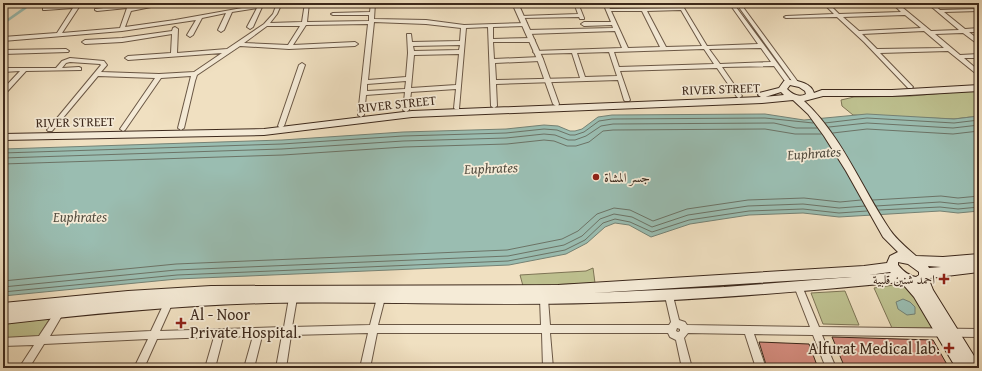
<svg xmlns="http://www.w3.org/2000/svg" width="982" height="371" viewBox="0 0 982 371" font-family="'Gentium Book Plus',Amiri,serif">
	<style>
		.green { fill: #bec190; stroke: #7e7556 }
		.water { fill: #9abdb1; stroke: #758275 }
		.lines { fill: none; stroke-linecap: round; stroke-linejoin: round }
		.shore { stroke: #6c7366; stroke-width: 1 }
		.canal { fill: #9abdb1; fill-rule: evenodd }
		.building { fill: #d38c7e; stroke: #3d291c }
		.minor-casing { stroke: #6a5745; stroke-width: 2 }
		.tertiary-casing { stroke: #6a5745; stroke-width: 2 }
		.secondary-casing { stroke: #3d291c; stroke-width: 2 }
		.minor { fill: #f5ebd7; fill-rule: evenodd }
		.tertiary { fill: #f5ebd7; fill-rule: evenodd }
		.secondary { fill: #f5ebd7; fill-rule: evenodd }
		.poi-dot { fill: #8f2418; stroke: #f5ebd7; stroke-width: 1.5 }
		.labels { text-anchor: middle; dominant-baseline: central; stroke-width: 3.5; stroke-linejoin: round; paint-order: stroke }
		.street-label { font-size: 13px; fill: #3d291c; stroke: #f5ebd7 }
		.poi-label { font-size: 13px; fill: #3d291c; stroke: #f5ebd7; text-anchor: start }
		.water-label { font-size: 14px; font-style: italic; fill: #544e41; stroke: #f5ebd7 }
		.near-poi-label { font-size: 16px; fill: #3d291c; stroke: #f5ebd7; text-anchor: start }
	</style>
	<rect width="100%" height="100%" fill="#f0e0c1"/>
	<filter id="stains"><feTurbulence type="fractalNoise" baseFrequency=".005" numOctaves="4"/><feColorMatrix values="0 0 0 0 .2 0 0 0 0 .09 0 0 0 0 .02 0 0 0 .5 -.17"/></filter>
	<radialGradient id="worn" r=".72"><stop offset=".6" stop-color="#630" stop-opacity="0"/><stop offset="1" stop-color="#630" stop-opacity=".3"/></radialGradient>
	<path class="green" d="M967,91H979V116L954,119L853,115L842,106L841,100L854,97L911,96Z
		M593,268L595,283L523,286L520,275L586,271Z
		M907,283L932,328H892L874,288Z
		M845,291L859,325L823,324L811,293Z
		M50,318L38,337L3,338V323Z"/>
	<path class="water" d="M765,114L804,120L867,114L954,119L979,116V211L958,213L940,211L839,217L803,213L749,215L690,224L651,237L629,225L615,223L605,227L587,243L566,254L509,265L177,279L3,296V149L282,140L403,132L506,129L544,125L558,126L570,131H575L582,129L598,117L612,115Z
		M903,299L910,302L915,307V314L907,315L898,309L896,302Z"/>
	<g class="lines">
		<path class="shore" d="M825,123L867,118L954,123L979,120
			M829,127L867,123L953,128L979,125
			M833,133L867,129L953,134L979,131
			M3,153L282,144L403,136L506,133L544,129L557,130L570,135H575L584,132L599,121L612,119L765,118L813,123
			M3,158L282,149L403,141L506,138L544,134L555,135L568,140H575L586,136L601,126L613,124L774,123L796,128H817
			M3,164L283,155L404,147L507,144L544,140L554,141L567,146H576L589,142L603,131L613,130L765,129L795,134H821
			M873,200L941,196L958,198L979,196
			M876,206L940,202L958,204L979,202
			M879,210L940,207L958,209L979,207
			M3,281L176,264L507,250L562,239L578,231L597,214L614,208L630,210L653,221L687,209L748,200L804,198L840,202L861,200
			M3,287L176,270L508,256L564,245L582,236L600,219L614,214L632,217L652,227L688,215L748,206L803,204L839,208L865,206
			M3,292L177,275L508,261L565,250L585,240L603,223L615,219L630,222L652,232L689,220L749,211L803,209L839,213L867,211"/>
		<path class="canal" d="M27,3H31L26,9L3,25V22L24,7Z"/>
	</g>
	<path class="building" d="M832,337L933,340L949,368H845Z
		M759,342L809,344L818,368H767Z"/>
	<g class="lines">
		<defs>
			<path id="minor" d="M78,3H83L79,7L62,33L120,28L127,8L97,11L95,10V9L130,5L132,6V8L157,3H176L174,4H166L131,11L125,27L175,20L259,5C265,2 286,3 294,3L292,4L281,5L277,14L270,23L302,22L305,3H309L307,22L369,21V15H333L331,14L333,13L370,12L371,3H375L374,19L426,20L464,25L527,23V25L525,26L493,27V39L532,38L535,40L532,42H493L494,59L540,57L543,59L540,61L495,63L496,80L580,78L572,53L536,54L533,52L534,51L622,48L615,31L528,34L525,32L528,30L613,28L612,25L584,26L581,24L584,22H611L603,3H607L610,9L679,8L677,3H681L707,46L758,44L729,3H733L792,83L789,85L787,84L774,66L722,67L742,96L739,98L737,97L717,68L620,71L630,100L629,101H625L624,100L618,80L496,84L497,106L494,108L491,106L488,27L466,28L459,109H455L454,108L456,89L411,92L409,110L406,112L403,110L405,92L366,95L364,115L361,117L358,115L368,24L306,25L293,45L355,42L358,44L355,46L289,49L240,46L197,75L195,81L184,128L181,130L178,128L191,76L161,78L125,130L123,131L120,129L155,78L98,76L52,131H48L47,130L48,129L101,65L100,64L70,62L66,63L62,68L79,67L81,68V70L26,71L5,94L3,95V89L20,71L3,72V68H56L62,61L70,58L104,61L107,65L101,72L159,74L194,72L222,53L128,60L125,58L128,56L171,53L172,34L122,42L85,44L82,42L85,40L122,38L172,31L173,28L175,27L178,29L177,53L227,49L264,24L273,14L276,6L262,7L253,27L250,29L247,27L257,8L232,12L224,30L221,32L218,30L226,13L202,18L193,35L190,37L187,35L196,20L122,31L3,41V37L57,33L73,8L45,10H43V8L76,5ZM681,10L702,46L666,47L647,11ZM611,11H642L660,47L628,48ZM374,22L426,24L461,28L460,41L412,42L411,34H407L408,53L406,77L368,80ZM267,26H300L288,45L244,43ZM460,45L459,50L414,51L413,46ZM761,48L771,62L720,64L709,49ZM704,49L714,64L619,67L614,52ZM609,52L617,76L585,77L577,53ZM459,54L456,85L411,88L414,55ZM406,81L405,89L367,91V84Z
				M574,3H578L584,18V19H580L579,17L521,18L519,17L521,16L578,14Z
				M736,3H740L798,82V84H794Z
				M823,3H828L839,14L901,12L892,3H897L931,31L959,30L927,3H932L940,10L979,9V11L944,12L965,29L979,28V32H969L979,40V45L963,33L935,34L960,55L979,54V58H964L979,71V76L948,51L880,53L913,87L912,88H908L864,42L837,17L786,18L784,17L786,16L834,14ZM905,15L921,28L859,31L843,17ZM924,31L944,48L877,49L862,34Z
				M66,49L69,51L68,52L3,54V50Z
				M302,63L305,65L284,126L281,128L279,127L278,126L299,65Z
				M798,282L801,284L802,286L819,327L979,329V337L822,335L836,368H826L813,335L754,334L766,368H756L745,334L688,333L684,338L692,368H682L676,340L670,337L668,333H550L553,368H543L542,333H377L370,368H360L368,333L291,335L286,368H276L282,335L262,336L254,368H244L253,336L223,337L215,368H205L214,337L157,339L144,368H134L148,339L44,344L29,368H19L34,345L3,346V338L39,336L57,309L60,308L63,309L64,312L50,336L151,331L166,299L169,298L172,299L173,302L160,331L284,327L289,298L290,295L293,294L296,295L297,298L292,327L370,325L377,298L378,295L381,294L384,295L385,298L378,325H541L540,299L541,296L544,295L547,296L548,299L550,325H669L671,322L665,296L666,293L669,292L672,293L673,296L679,320L685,322L687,325L810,327L794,286L795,284ZM677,328L680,329V331L678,332L676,331Z"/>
			<path id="tertiary" d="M512,3H518L543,59L559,104L558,106H556L553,104L537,59Z"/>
			<path id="secondary" d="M790,80C799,81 811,83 814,93L822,90H892L979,85V91L892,96H823L804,101C842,136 861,187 890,230C897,240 907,248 916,256L943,257L979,254V272L930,278L929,280L933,290L979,364V368H956L914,297L901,282C797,292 694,301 590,303C483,306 376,301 269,303C180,305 91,314 3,324V303L128,291L211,286L558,285L864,266L887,263L890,256L898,252L883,237L846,171L824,136L808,114L793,100L762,103L412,117L264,135L3,140V134L264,129L412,111L761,97L758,95L759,93L779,88L784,81ZM790,85L799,87L805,91L806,94C799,98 792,94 787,89ZM781,92L784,95L764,97H765ZM898,262L908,264L919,272V275L916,277C909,276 903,271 898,265ZM928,266L941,267L929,268ZM890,272L891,273L869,275ZM852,277L724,287L593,293Z"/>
		</defs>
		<use href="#minor" class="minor-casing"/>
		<use href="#tertiary" class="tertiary-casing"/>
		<use href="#secondary" class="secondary-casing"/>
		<use href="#minor" class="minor"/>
		<use href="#tertiary" class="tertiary"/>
		<use href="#secondary" class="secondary"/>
	</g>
	<g class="poi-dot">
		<circle cx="596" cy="177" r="4"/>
		<path d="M942 273h4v4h4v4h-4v4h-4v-4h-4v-4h4z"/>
		<path d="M179 317h4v4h4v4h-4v4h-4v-4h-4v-4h4z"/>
		<path d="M947 342h4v4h4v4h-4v4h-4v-4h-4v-4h4z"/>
	</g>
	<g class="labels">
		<g class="street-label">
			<text transform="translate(721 89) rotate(-2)">RIVER STREET</text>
			<text transform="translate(397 104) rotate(-6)">RIVER STREET</text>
			<text transform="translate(75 122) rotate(-1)">RIVER STREET</text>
		</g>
		<g class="poi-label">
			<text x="604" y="177">جسر المشاة</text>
			<text x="935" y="279" text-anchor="end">احمد شنين قلبية</text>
		</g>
		<g class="water-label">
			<text transform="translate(814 153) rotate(-4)">Euphrates</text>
			<text transform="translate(491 168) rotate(-2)">Euphrates</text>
			<text x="80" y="217">Euphrates</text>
		</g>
		<g class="near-poi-label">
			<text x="190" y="314">Al - Noor<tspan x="190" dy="18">Private Hospital.</tspan></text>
			<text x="940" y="348" text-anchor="end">Alfurat Medical lab.</text>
		</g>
	</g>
	<rect width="982" height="371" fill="none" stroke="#f0e0c1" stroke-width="16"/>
	<rect x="4" y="4" width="974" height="363" fill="none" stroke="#3d291c" stroke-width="2"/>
	<rect x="8" y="8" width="966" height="355" fill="none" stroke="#3d291c"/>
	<rect width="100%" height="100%" filter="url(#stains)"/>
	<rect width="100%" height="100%" fill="url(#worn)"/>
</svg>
